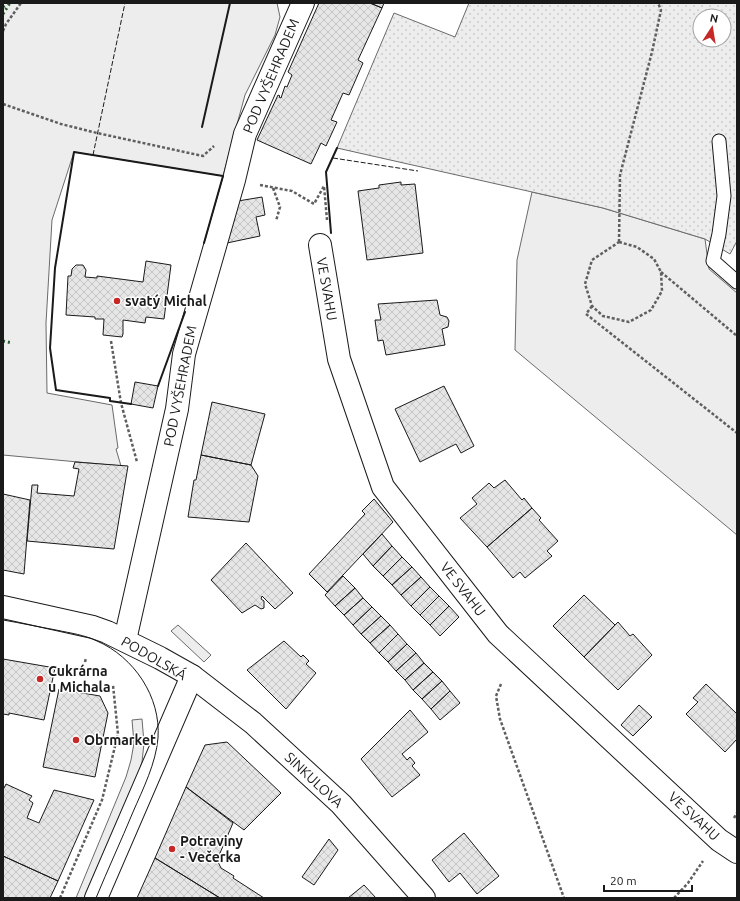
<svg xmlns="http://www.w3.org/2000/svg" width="740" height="901" viewBox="0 0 740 901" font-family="Ubuntu,sans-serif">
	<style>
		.built { fill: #ededed; stroke: #6a6a6a }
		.park { fill: url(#park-dots); stroke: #6a6a6a; fill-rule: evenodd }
		.building { fill: url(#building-cross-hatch); stroke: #1a1a1a }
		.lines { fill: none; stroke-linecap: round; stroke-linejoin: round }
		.service-casing { stroke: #1a1a1a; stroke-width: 15 }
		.minor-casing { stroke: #1a1a1a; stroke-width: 24 }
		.tertiary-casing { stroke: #1a1a1a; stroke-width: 24 }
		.path { stroke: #5f5f5f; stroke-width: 2.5; stroke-dasharray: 3 2; stroke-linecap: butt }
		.service { stroke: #fff; stroke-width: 13 }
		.minor { stroke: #fff; stroke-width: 22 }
		.tertiary { stroke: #fff; stroke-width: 22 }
		.tram { stroke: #1a1a1a; stroke-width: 1 }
		.hedge { stroke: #2b5a34; stroke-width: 3; stroke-dasharray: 2 3; stroke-linecap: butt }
		.fence { stroke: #1a1a1a; stroke-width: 1; stroke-dasharray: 5 2; stroke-linecap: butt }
		.wall { stroke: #1a1a1a; stroke-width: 2 }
		.poi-dot { fill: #c62828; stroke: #fff; stroke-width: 1.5 }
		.labels { text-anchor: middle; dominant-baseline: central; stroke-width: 3; stroke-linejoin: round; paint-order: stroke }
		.street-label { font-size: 14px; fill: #1a1a1a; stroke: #fff }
		.poi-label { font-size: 14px; font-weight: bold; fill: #1a1a1a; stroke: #fff; text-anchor: start }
	</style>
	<defs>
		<pattern id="park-dots" width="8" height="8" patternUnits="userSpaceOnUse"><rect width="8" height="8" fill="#ededed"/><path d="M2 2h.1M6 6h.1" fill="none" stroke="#cbcbcb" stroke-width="1.8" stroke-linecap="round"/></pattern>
		<pattern id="building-cross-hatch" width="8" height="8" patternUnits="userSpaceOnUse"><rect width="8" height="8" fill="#e6e6e6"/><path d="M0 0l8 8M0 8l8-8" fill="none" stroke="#c5c5c5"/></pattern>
	</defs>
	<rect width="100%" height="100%" fill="#fff"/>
	<path class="built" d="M3,3H277L280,17L275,35L245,95L223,176L74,152L52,220L46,323L47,393L112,405L118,448L116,449L121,466L3,455Z
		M532,192L603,208L705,239L709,269L737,293V535L515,350L517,260Z
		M178,625L211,655L204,662L171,631Z
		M142,719L144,743L142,762L136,781L85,898H76L126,777L131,760L134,743L132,720Z"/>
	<path class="park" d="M469,3H737V241L730,254L705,239L603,208L337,148L394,13L455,37ZM700,16H724V40H700Z"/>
	<path class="building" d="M319,3H370L382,8L358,60L363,63L349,95L343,93L331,120L337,122L326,146L321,143L311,164L257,140L278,95L280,96L279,97L281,98L285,86L287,87L292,75L288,72Z
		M370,3H384L382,8Z
		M401,182V185L415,184L423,253L367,260L358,191L379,188V185Z
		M262,197L265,215L256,217L260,236L227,243L238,201Z
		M146,261L171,265L164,319L146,317L145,323L123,320V334L122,337L103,335L104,319H95V317L66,315L68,276H71L72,269L76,265H83L86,270L85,277L97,278V276L143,282Z
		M437,300L440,315L447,317L449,321L448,327L442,329L445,345L386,355L383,340L378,341L375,320H381L378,304Z
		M135,382L158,386L153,408L131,404Z
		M444,386L474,446L461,453L456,444L420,462L395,409Z
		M212,402L265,414L251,465L201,455Z
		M201,455L251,465L258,476L249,522L188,517L194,480H196Z
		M75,462L128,466L114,549L27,541L32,485H38L37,493L74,496L79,469L73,468Z
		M505,480L522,500L524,498L532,508L487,547L460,518L477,504L472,498L489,483L494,488Z
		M3,494L30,500L24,574L3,570Z
		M374,499L393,522L327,592L309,574L365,514L362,511Z
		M532,508L541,518L539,520L558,541L547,551L552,556L525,578L520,572L513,578L487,547Z
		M382,534L392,546L373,566L363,554Z
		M246,543L293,593L275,609L262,596L261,599L264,601V608L261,609L255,605L242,613L211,580Z
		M392,546L402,557L383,576L373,566Z
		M402,557L412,567L392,585L383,576Z
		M412,567L421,577L401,595L392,585Z
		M343,576L355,588L335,606L325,595Z
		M421,577L430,587L411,606L401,595Z
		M430,587L439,596L420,615L411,606Z
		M355,588L363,598L344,615L335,606Z
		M584,595L615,625L584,657L553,626Z
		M439,596L449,606L430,625L420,615Z
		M363,598L372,607L353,625L344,615Z
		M449,606L459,617L440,636L430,625Z
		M372,607L381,616L361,634L353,625Z
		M381,616L390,625L370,643L361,634Z
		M618,622L630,636L633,634L652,655L618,690L584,657Z
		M390,625L398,634L379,653L370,643Z
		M398,634L407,644L388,662L379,653Z
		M284,641L301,657L303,655L309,661L306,664L316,673L286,709L247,670Z
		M407,644L416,653L396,671L388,662Z
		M416,653L424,663L405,680L396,671Z
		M3,659L55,668L44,720L9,713V715L3,714Z
		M424,663L433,672L413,690L405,680Z
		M433,672L442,681L422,699L413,690Z
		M442,681L450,691L431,709L422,699Z
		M706,684L737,714V739L725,752L686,714L698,702L693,698Z
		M59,689L100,696L108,713L95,777L43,767Z
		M450,691L460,703L440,720L431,709Z
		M639,705L652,717L633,736L621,725Z
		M410,710L428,732L402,754L407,760L410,757L415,763L412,766L420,775L392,797L361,759Z
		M227,742L281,793L244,830L186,787L205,745Z
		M6,784L32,796L29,800L33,803L27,818L39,823L54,790L94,800L58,881L3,856V788H4Z
		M186,787L233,823L217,860L221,868L234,876L233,878L264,898H220L155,858Z
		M464,833L499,876L477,894L460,873L449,882L432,860Z
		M329,839L338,850L314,885L302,877Z
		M3,856L58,881L50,898H3Z
		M155,858L220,898H137Z
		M364,885L376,898H348Z"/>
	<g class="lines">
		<defs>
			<path id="service" d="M719,141L724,196L719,234L713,261L737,282"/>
			<path id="minor" d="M320,245L339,359L383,487L498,634L719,840L737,852
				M125,640L177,409L184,354L234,180L245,134L303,3
				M96,898L192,676"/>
			<path id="tertiary" d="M3,607L93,627L107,632L160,658L192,676L253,723L341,804L424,898"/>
		</defs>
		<use href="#service" class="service-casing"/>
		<use href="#minor" class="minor-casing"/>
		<use href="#tertiary" class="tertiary-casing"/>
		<path class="path" d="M3,31L6,24L21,3
			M3,104L61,124L97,133L203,156L214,146
			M260,185L292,191L314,204L324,186L327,220
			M273,188L280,207L276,221
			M619,242L620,175L652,52L661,10L658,3
			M619,242L637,247L654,259L661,272L662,291L651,310L629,322L603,316L592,306L585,284L592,260Z
			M661,272L737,336
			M592,306L586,314L737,433
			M111,341L121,403L137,462
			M85,662L86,658
			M501,684L496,696L500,719L564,898
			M734,818L737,813
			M60,898L102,800L118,734L113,685
			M674,898L688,883L703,861"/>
		<use href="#service" class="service"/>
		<use href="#minor" class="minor"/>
		<use href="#tertiary" class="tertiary"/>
		<path class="tram" d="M3,620C21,623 39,627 56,630C70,633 85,635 97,641C134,657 161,697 158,738C156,763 143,789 133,812C121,841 108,869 96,898"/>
		<path class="hedge" d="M3,7L6,3
			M3,14L10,3
			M3,341L12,343"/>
		<path class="fence" d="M93,155L125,3
			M333,158L418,171"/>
		<path class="wall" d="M202,127L230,3
			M331,233L326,172L337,148
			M158,386L185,312
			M131,404L110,401V398L56,390L50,348L55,268L74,152L223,176L204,243"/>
	</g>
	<g class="poi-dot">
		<circle cx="117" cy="301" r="4"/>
		<circle cx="40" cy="679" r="4"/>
		<circle cx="76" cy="740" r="4"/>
		<circle cx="172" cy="849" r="4"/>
	</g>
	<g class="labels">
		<g class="street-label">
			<text transform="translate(271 76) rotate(-67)">POD VYŠEHRADEM</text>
			<text transform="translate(327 289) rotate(80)">VE SVAHU</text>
			<text transform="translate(180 386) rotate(-79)">POD VYŠEHRADEM</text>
			<text transform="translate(463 589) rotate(52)">VE SVAHU</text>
			<text transform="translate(154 658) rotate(30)">PODOLSKÁ</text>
			<text transform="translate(314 780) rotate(43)">SINKULOVA</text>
			<text transform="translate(694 816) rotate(43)">VE SVAHU</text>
		</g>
		<g class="poi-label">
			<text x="125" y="301">svatý Michal</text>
			<text x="48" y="671">Cukrárna<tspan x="48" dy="16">u Michala</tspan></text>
			<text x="84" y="740">Obrmarket</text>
			<text x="180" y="841">Potraviny<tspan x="180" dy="16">- Večerka</tspan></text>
		</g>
	</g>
	<rect width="740" height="901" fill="none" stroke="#1a1a1a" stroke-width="8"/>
	<g transform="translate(712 28) rotate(12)"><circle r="19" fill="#ffffff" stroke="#a3a3a3"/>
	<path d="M0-3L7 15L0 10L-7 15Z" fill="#c62828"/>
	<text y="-6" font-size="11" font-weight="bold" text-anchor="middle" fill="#1a1a1a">N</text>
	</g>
	<path d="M604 885v6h88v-6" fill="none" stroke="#1a1a1a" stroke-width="2"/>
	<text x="610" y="885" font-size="12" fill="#1a1a1a" stroke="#ffffff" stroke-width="3" paint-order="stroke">20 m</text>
</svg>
